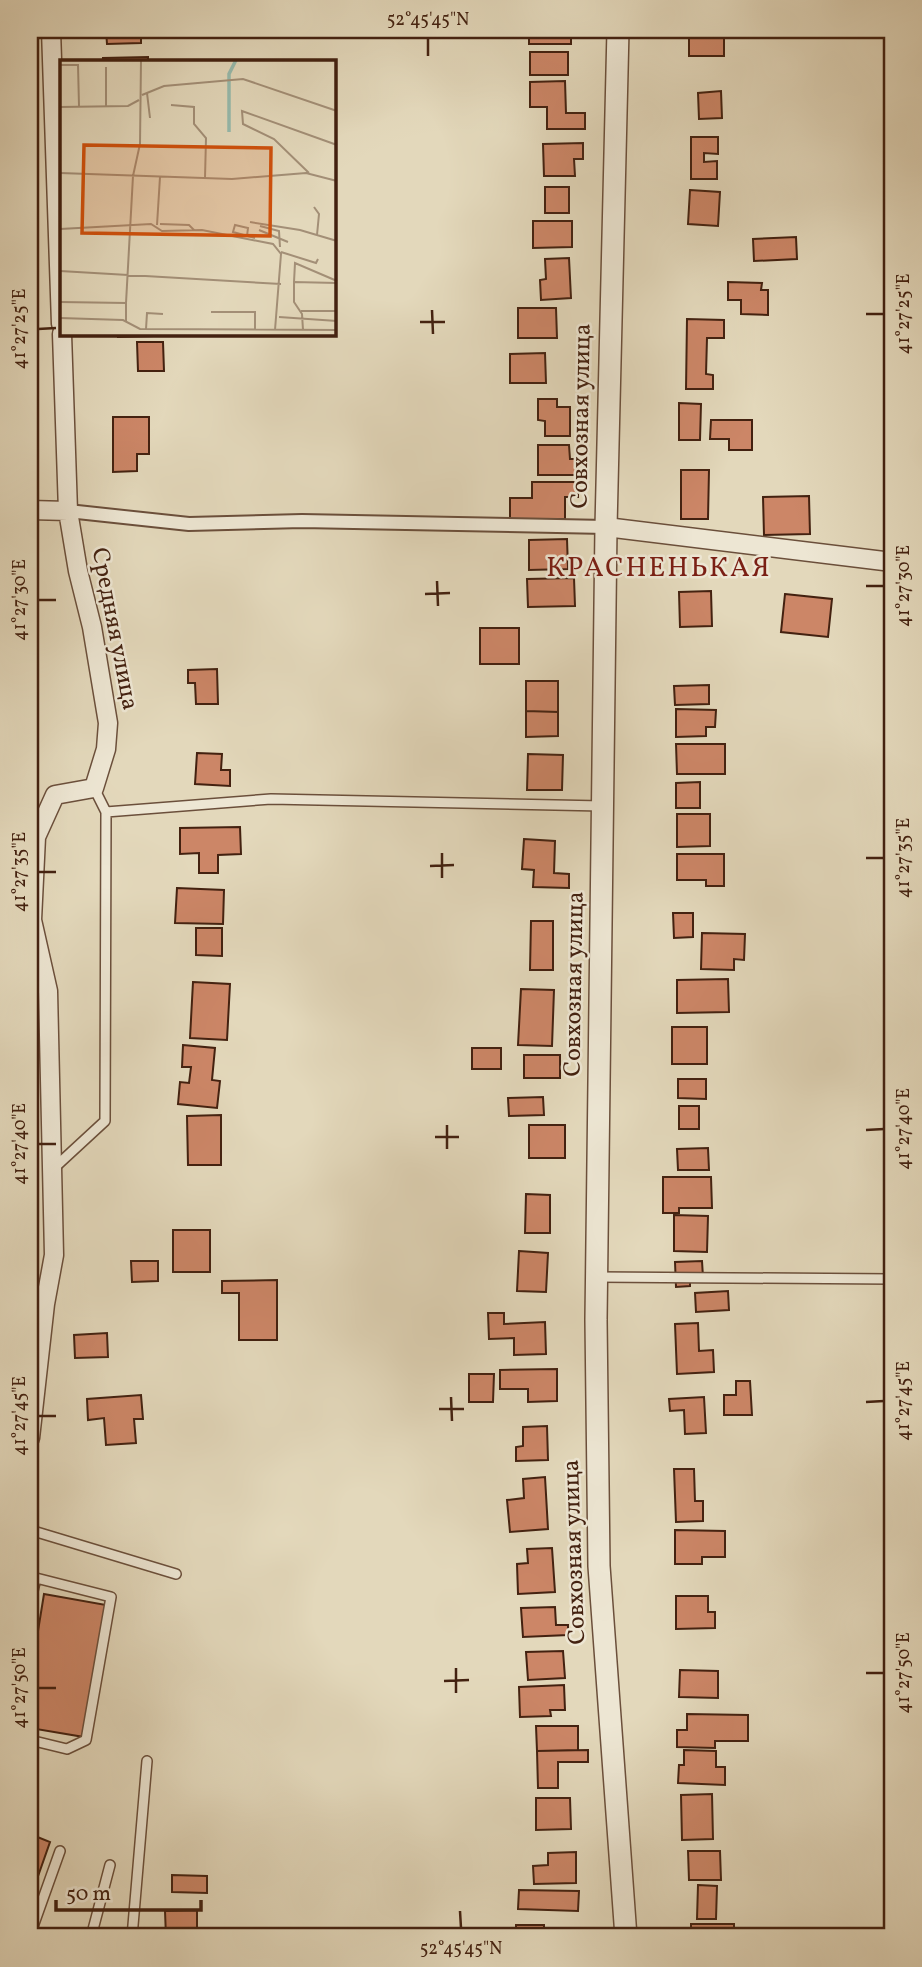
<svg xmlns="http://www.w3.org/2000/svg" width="922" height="1967" viewBox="0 0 922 1967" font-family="Vollkorn,serif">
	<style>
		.building { fill: #cc8667; stroke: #432110; stroke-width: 2 }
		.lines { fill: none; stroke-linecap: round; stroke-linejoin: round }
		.service-casing { stroke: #6b4f3b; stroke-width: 12 }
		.pedestrian-casing { stroke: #6b4f3b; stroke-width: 16 }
		.minor-casing { stroke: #6b4f3b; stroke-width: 21 }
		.tertiary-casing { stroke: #6b4f3b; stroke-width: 24 }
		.service { stroke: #ede6d3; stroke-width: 9 }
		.pedestrian { stroke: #ede6d3; stroke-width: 12 }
		.minor { stroke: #ede6d3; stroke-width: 18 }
		.tertiary { stroke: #ede6d3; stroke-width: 21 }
		.ticks { fill: none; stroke: #432110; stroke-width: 2.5 }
		.labels { text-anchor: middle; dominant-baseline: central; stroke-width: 5; stroke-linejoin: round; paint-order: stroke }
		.street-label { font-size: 24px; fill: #432110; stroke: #ede6d3 }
		.quarter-label { font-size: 28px; letter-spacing: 2px; fill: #7a1f14; stroke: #ede6d3 }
		.inset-river { fill: none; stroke: #96baad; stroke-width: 3.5 }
		.inset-road { fill: none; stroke: #a38f77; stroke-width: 2 }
		.view { fill: #cf510d; fill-opacity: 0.15; stroke: #cf510d; stroke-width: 3.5 }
		.inset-edge { fill: none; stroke: #432110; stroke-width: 3.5 }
		.neatline { fill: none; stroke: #432110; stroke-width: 2.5 }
		.ticks-label { font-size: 18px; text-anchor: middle; fill: #432110 }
	</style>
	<rect width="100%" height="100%" fill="#e3d8bb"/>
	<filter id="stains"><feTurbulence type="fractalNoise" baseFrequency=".00286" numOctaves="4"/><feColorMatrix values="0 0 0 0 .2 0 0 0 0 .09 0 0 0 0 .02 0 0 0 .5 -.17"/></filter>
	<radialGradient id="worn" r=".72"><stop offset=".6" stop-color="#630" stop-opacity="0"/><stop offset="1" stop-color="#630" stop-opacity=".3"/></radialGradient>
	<path class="building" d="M106,30H141V43L107,44Z
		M529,30H571V44H529Z
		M689,30H724V56H689Z
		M530,52H568V75H530Z
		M148,57V61H103V58Z
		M565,81L566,113H585V129H547V107H530V82Z
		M721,91L722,118L699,119L698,93Z
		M691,137H718V154L704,153V162L717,161V179H691Z
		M583,143V159H574L575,176H544L543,144Z
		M545,187H569V213H545Z
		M690,190L720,192L718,226L688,224Z
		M533,221H572V247L533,248Z
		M796,237L797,259L754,261L753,239Z
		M569,258L571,298L541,300L540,280L546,279L545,259Z
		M728,282L762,283L761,290H768V315L741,314V300H728Z
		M518,308H556L557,338H518Z
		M687,319L724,320V338H707L706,374L713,375V389H686Z
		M118,334H153V336L118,337Z
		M137,342H163L164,371H138Z
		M545,353L546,383H510V354Z
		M30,385H36L37,424H30Z
		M538,399H557V407H570V436H545V421L538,420Z
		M679,403L701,404L700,440H679Z
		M113,417H149V454H137V471L113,472Z
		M711,420H752V450H729V439H710Z
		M538,445H569L570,459H578V475H538Z
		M681,470H709L708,519H681Z
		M532,482H578V497H565V519H510V498H532Z
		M809,496L810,534L764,535L763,497Z
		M567,539L568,569L529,570V540Z
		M574,578L575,606L528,607L527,579Z
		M711,591L712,626L680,627L679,592Z
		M785,594L832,599L828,637L781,632Z
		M480,628H519V664H480Z
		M217,669L218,704H196L195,683H188V670Z
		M526,681H558V712L526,711Z
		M709,685V704L675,705L674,686Z
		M676,709L716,710L715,727H706V736L676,737Z
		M526,711L558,712V736L526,737Z
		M676,744H725V774H677Z
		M197,753L222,754L221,770H230V786L195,784Z
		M528,754L563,755L562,790H527Z
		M700,782V808H676V783Z
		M677,814H710V846L677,847Z
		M240,827L241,854L218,855V873H199V853L180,854V828Z
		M524,839L555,841L554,873L569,874V888L533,887L534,870L522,869Z
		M677,854H724V886H706V880H677Z
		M177,888L224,890L223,924L175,923Z
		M673,913H693V937L674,938Z
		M531,921H553V970H530Z
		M196,928H222V956L196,955Z
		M702,933L745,934L744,960L734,959V970L701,969Z
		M728,979L729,1012L677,1013V980Z
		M193,982L230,984L227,1040L190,1038Z
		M521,989L554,990L552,1046L518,1045Z
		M672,1027H707V1064H672Z
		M183,1045L215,1048L212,1080L220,1081L217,1108L178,1104L180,1082L189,1083L191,1067H182Z
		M472,1048H501V1069H472Z
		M524,1055H560V1078H524Z
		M678,1079H706V1099L678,1098Z
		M543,1097L544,1115L509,1116L508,1098Z
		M679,1106H699V1129H679Z
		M221,1115V1165H188L187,1116Z
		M529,1125H565V1158H529Z
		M708,1148L709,1170H678L677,1149Z
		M663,1177H711L712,1208H679V1213H663Z
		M526,1194L550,1195V1233H525Z
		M674,1215L708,1216L707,1252L674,1251Z
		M173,1230H210V1272H173Z
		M519,1251L548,1253L546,1292L517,1291Z
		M131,1261H158V1281L132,1282Z
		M702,1261L703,1277H690V1286L676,1287L675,1262Z
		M277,1280V1340H239V1293H222V1281Z
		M728,1291L729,1310L696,1312L695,1293Z
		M488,1313H504V1324L545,1322L546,1354L514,1355V1338L489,1339Z
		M698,1323L699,1351L713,1350L714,1372L677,1374L675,1324Z
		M107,1333L108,1357L75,1358L74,1335Z
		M557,1369V1401L528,1402V1389H500V1370Z
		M469,1374H494L493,1402H469Z
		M736,1381H750L752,1415H724V1395H736Z
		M141,1395L143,1419H134L136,1443L106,1445L104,1418L88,1420L87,1399Z
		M704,1397L706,1433L685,1434L684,1410L670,1411L669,1399Z
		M547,1426L548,1460L516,1461V1447L523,1446V1427Z
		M674,1469H694L695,1501H703V1521L676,1522Z
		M545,1477L548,1529L510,1532L507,1500L524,1498L523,1479Z
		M675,1530L725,1531V1557H702V1564H675Z
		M552,1548L555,1592L518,1594L517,1564L528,1563L527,1549Z
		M44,1594L106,1605L84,1737L30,1728V1680Z
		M676,1596H708V1612H715V1628L676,1629Z
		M555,1607L556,1625H568V1635L523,1637L521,1608Z
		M563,1651L565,1678L528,1680L526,1652Z
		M680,1670L718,1671V1698L679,1697Z
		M564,1685L565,1710H550L551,1716L520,1717L519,1687Z
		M687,1714L748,1715V1741H715V1748L677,1747V1730H687Z
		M536,1726H578V1750L537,1751Z
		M588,1750V1762H558V1788H538L537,1751Z
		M684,1750L716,1751V1767H725V1785L678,1783L679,1765H684Z
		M712,1794L713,1839L682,1840L681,1795Z
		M536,1798H570L571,1829L536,1830Z
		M30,1834L50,1842L30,1899Z
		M688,1851H720L721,1880H689Z
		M576,1852V1883L534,1884L533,1866L548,1865V1853Z
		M172,1875L207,1876V1893L172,1892Z
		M698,1885L717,1886L716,1919H697Z
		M519,1890L579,1891L578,1911L518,1909Z
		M197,1910V1933H180V1937H166L165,1911Z
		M691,1924H734V1937H691Z
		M516,1925H544V1937H516Z"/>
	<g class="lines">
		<defs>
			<path id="service" d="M94,788L106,812L271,799L602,806
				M53,1169L105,1121L106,812
				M597,1277L892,1279
				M30,1530L176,1574
				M30,1604L36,1578L111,1597L86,1740L67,1749L30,1740
				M30,1935L60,1851
				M91,1937L110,1865
				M132,1937L147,1761"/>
			<path id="pedestrian" d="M68,511L189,524L302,521L606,527"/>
			<path id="minor" d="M51,30L61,324
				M30,510L68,511
				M606,527L892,562
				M30,1438L45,1304L54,1255L48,991L32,920L36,837L55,795L94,788L106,749L108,723L92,627L78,571L68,511L62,334"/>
			<path id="tertiary" d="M618,30L606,527L596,1320L599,1566L626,1937"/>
		</defs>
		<use href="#service" class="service-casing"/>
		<use href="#pedestrian" class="pedestrian-casing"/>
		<use href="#minor" class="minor-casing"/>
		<use href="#tertiary" class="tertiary-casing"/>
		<use href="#service" class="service"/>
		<use href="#pedestrian" class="pedestrian"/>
		<use href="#minor" class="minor"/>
		<use href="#tertiary" class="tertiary"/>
	</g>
	<path class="ticks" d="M428,38V56M432,310L433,334M866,314H884M420,322H445M38,329L56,328M437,581L438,606M866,586H884M425,594L450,593M38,600H56M442,853V878M866,858H884M430,866L454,865M38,872H56M447,1125V1149M866,1130L884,1129M435,1137H459M38,1144H56M451,1397L452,1421M866,1402L884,1401M439,1409H464M38,1416H56M456,1668V1693M866,1673H884M444,1681L469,1680M38,1688H56M460,1911L461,1928"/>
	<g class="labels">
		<g class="street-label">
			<text transform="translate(582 416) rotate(-89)">Совхозная улица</text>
			<text transform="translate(114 629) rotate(79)">Средняя улица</text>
			<text transform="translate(575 984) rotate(-89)">Совхозная улица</text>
			<text transform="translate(575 1552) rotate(-92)">Совхозная улица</text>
		</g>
		<g class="quarter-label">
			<text x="659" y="568">КРАСНЕНЬКАЯ</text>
		</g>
	</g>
	<g transform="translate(60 60)">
		<rect width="276" height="276" fill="#e3d8bb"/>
		<path class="inset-river" d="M169,72V14L176,0"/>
		<path class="inset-road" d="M0,5H18L19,46M87,33L90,58M82,35L104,26L183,19L277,51M111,45L134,47V64L146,78L145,118M46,46V7M0,47L68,46L79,40M0,113L172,119L246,113L277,121M249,113L214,79L183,64L182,51L277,85M254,147L259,154L257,175M190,162L240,170L277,181M100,164L129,165L134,170M97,165L100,117M200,166L219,171L220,187M0,169L91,164L102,171L142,170L213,184L221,194L215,270M199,170L228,182M187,176L188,168L175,165L173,172L195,178M221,192L256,203L258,199M0,211L221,224M234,222L235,203L277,221M0,242L66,243V261M66,243L73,116L80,84L81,0M241,251H277M151,252H195V270M219,257L277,261M0,258L63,260L80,269L277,270M86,269L87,253L103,254M243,270L242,254L234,242V222L277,223"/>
		<path class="view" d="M24,85L211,88L210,176L22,173Z"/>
		<rect width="276" height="276" class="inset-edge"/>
	</g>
	<rect width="922" height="1967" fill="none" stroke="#e3d8bb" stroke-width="77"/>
	<path d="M56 1900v10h145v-10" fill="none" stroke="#432110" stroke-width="3.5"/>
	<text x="66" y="1900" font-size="21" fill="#432110" stroke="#ede6d3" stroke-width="5" paint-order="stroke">50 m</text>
	<rect x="38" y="38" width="846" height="1890" class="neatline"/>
	<g class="ticks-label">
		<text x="428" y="25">52°45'45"N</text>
		<text transform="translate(903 314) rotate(-90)" y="6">41°27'25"E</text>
		<text transform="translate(19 329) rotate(-90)" y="6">41°27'25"E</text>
		<text transform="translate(903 586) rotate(-90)" y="6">41°27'30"E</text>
		<text transform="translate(19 600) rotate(-90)" y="6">41°27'30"E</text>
		<text transform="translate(903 858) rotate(-90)" y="6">41°27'35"E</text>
		<text transform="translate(19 872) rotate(-90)" y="6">41°27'35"E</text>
		<text transform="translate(903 1129) rotate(-90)" y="6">41°27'40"E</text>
		<text transform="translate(19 1144) rotate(-90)" y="6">41°27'40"E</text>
		<text transform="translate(903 1401) rotate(-90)" y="6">41°27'45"E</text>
		<text transform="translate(19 1416) rotate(-90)" y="6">41°27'45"E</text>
		<text transform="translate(903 1673) rotate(-90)" y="6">41°27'50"E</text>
		<text transform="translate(19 1688) rotate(-90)" y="6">41°27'50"E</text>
		<text x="461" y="1954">52°45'45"N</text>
	</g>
	<rect width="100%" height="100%" filter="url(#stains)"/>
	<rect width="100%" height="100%" fill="url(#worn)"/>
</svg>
